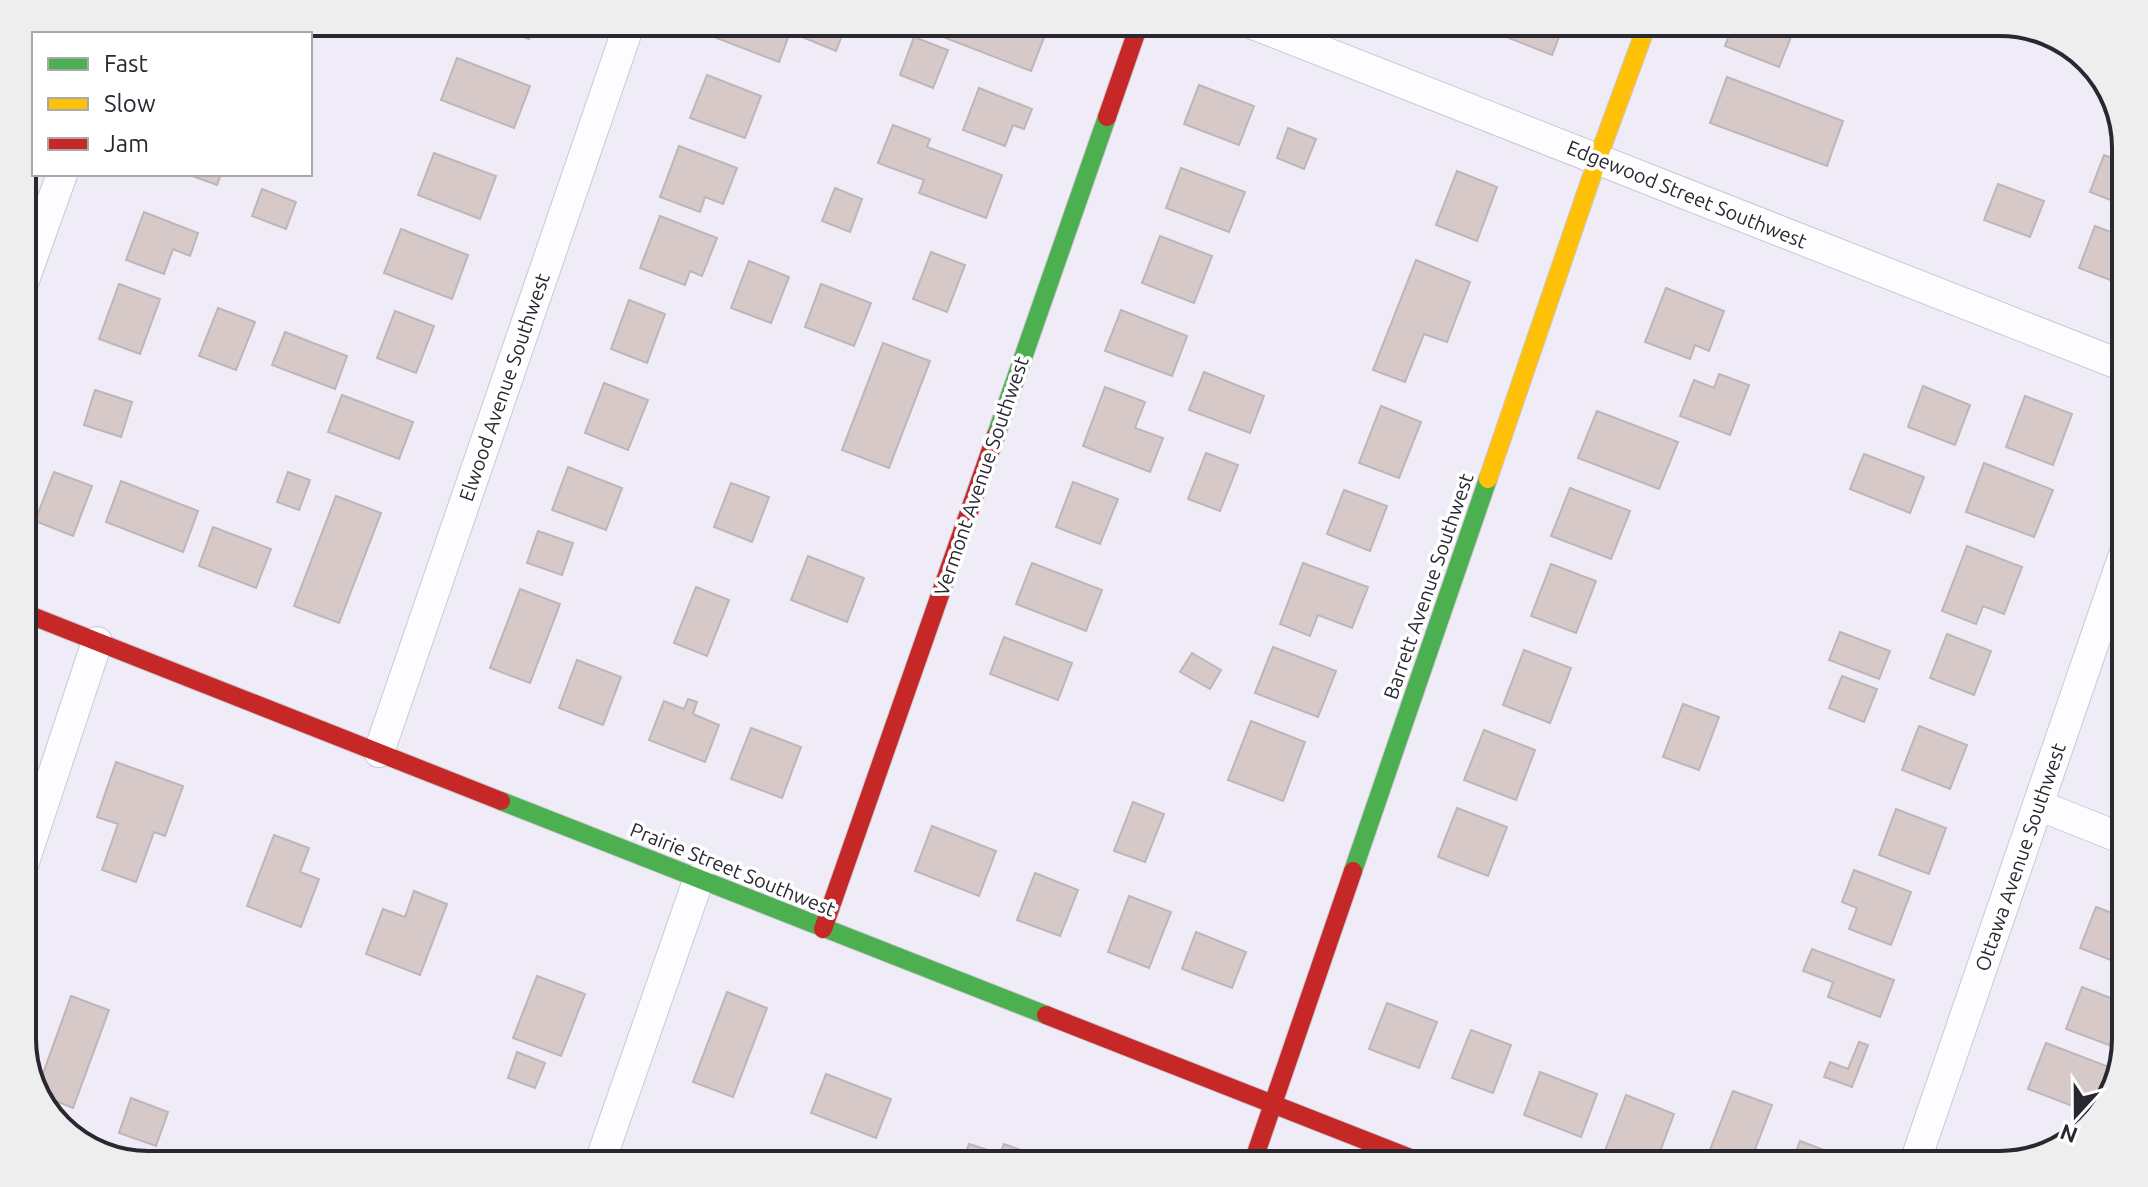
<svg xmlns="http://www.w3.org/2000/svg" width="2148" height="1187" viewBox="0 0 2148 1187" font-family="Ubuntu,sans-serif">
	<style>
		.building { fill: #d7c9c7; stroke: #bcb6b8; stroke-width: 2 }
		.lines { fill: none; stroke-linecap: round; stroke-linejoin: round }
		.street-casing { stroke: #cbc8d2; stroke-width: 32 }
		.fast-casing { stroke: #cbc8d2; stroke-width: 20 }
		.slow-casing { stroke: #cbc8d2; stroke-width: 20 }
		.jam-casing { stroke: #cbc8d2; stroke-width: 20 }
		.street { stroke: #fdfcfe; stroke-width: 30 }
		.fast { stroke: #4caf50; stroke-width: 18 }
		.slow { stroke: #ffc107; stroke-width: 18 }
		.jam { stroke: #c62828; stroke-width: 18 }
		.labels { text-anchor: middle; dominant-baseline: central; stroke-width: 7; stroke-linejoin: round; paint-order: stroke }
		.street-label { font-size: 20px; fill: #292730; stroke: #fff }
		.rim { fill: none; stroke: #292730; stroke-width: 4 }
	</style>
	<rect width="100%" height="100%" fill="#efecf7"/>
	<path class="building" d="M483,22H536L529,39Z
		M719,22H847L836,51L790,32L779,62L714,37Z
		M928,22H1050L1031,71L925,30Z
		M1494,22H1565L1552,55L1491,31Z
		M1734,22H1783L1795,27L1779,67L1725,46Z
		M914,37L948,50L933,88L900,75Z
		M457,58L530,86L514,128L441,100Z
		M707,75L761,96L745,138L690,118Z
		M1727,77L1843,121L1827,166L1710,123Z
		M1199,85L1254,106L1239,145L1184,124Z
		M979,88L1032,109L1024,129L1013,125L1005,146L963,130Z
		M2111,92L2119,117L2104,111Z
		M893,125L930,139L927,147L1002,175L986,218L919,193L924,180L878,163Z
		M1288,128L1316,139L1304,169L1277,158Z
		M679,146L737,168L723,204L705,197L700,212L660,197Z
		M434,153L496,176L480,219L418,195Z
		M2104,155L2126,163V206L2090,192Z
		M1181,168L1245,192L1229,232L1166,208Z
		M1457,171L1497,187L1477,241L1436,225Z
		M187,174H221L217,185Z
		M1998,184L2044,201L2030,237L1984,220Z
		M835,188L862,199L850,232L822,221Z
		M262,189L296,202L286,229L252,216Z
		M144,212L198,233L190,256L173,249L164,274L126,260Z
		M660,216L717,238L702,276L690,271L685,285L640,268Z
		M2095,226L2126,238V286L2079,268Z
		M401,229L468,255L452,299L384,273Z
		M1160,236L1212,256L1194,303L1142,283Z
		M931,252L965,265L947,312L913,299Z
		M1416,260L1470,282L1447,342L1424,334L1405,382L1373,370Z
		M749,261L789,277L771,323L731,308Z
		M119,284L160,299L140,354L99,339Z
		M821,284L871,303L854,346L805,327Z
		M1666,288L1724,311L1709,351L1695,345L1690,359L1645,342Z
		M629,300L665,314L647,363L611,349Z
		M218,308L255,322L236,370L199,356Z
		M1121,310L1187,336L1172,376L1105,351Z
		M395,311L434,326L416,373L377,358Z
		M285,332L347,356L335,389L272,365Z
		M883,343L930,361L889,468L842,450Z
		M1204,372L1264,396L1250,433L1189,410Z
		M1719,374L1749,385L1730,435L1680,416L1694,380L1714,388Z
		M604,383L648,400L628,450L585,433Z
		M1923,386L1970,405L1955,445L1908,427Z
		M1105,387L1145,402L1135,428L1163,438L1150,472L1083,446Z
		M95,390L132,402L121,437L84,425Z
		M342,395L413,422L399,459L328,432Z
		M2025,396L2072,414L2053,465L2006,447Z
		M1381,406L1421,422L1399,478L1359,463Z
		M1597,411L1678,442L1659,489L1578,458Z
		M1206,453L1238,465L1220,511L1188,499Z
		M1864,454L1924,477L1910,513L1850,489Z
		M1984,463L2053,490L2034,537L1966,512Z
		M568,467L622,488L606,530L552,510Z
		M54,472L92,486L73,536L35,521Z
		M288,472L310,480L299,510L277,502Z
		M121,481L198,511L183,552L106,522Z
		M1073,482L1118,499L1100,544L1056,527Z
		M731,483L769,497L752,542L714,527Z
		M1570,488L1630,511L1611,559L1551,536Z
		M1344,490L1387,506L1370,551L1327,534Z
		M336,496L381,513L339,623L294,606Z
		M213,527L271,549L256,588L199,566Z
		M538,531L573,543L562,575L527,563Z
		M1967,546L2022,567L2004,614L1983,606L1976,624L1942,611Z
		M808,556L864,578L847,622L791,600Z
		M1032,563L1102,590L1086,631L1016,604Z
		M1303,563L1368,587L1352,628L1318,615L1310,636L1280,624Z
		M1551,564L1596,581L1576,633L1531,616Z
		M696,587L729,600L707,656L674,643Z
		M520,589L560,604L530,683L490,668Z
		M1840,632L1890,651L1879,679L1829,660Z
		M1947,634L1991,651L1974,695L1930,678Z
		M1004,637L1072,663L1058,700L990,674Z
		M1273,647L1336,671L1318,717L1255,693Z
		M1524,650L1571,668L1550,723L1503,705Z
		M1192,653L1221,670L1210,689L1180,672Z
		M577,660L621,677L603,725L559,708Z
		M1842,676L1877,689L1864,722L1829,708Z
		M688,699L697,702L693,714L719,725L705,762L649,740L664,701L684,709Z
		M1683,704L1719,717L1699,770L1663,757Z
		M1251,721L1305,742L1283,801L1228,780Z
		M1919,726L1967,745L1950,789L1902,770Z
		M751,728L801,747L782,798L731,779Z
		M1484,730L1535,750L1516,800L1464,780Z
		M116,762L183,786L165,836L154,832L136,882L102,870L118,824L97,817Z
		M1133,802L1164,814L1145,862L1114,851Z
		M1457,808L1507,827L1488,876L1438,857Z
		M1896,809L1946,828L1929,874L1879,855Z
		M932,826L996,851L979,896L915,871Z
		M274,835L309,848L300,872L319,879L301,927L247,906Z
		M1854,870L1911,892L1891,945L1849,929L1857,908L1842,902Z
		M1035,873L1078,890L1060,936L1017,920Z
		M414,891L447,904L420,975L366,954L383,909L405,917Z
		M1129,896L1171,912L1149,968L1108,952Z
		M2096,907L2126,918V966L2080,948Z
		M1196,932L1246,952L1232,988L1182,969Z
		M1812,949L1894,980L1880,1017L1828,997L1833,982L1803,971Z
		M537,976L585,994L561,1056L513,1038Z
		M2082,987L2126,1004V1024L2117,1048L2066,1029Z
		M727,992L767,1008L733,1097L693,1082Z
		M71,996L109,1010L73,1108L36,1093Z
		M1387,1003L1437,1022L1419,1068L1369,1049Z
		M1471,1030L1511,1045L1493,1093L1452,1078Z
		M1859,1042L1868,1045L1852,1087L1824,1077L1830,1062L1848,1069Z
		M2046,1043L2109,1067L2091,1113L2028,1089Z
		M517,1052L545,1063L535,1088L508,1078Z
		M1540,1072L1597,1094L1581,1137L1524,1115Z
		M826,1074L891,1099L876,1138L811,1113Z
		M1733,1091L1772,1105L1749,1165H1704Z
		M1626,1095L1674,1114L1655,1165H1643L1605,1151Z
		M131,1098L168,1112L156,1146L119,1133Z
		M1800,1141L1840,1156L1837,1165H1791Z
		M969,1144L1000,1154L1004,1144L1063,1165H962Z"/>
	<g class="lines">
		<defs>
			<path id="street" d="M1248,22L2126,367
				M22,286L62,174
				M379,752L630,22
				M2038,805L2126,840
				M22,868L97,642
				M599,1165L699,878
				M1914,1165L2126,549"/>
			<path id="fast" d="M996,435L1107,117
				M501,801L1046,1015
				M1353,871L1488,479"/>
			<path id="slow" d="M1488,479L1598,158L1648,22"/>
			<path id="jam" d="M1107,117L1140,22
				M22,612L501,801
				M823,929L996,435
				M1046,1015L1428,1165
				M1252,1165L1353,871"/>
		</defs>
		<use href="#street" class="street-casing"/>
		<use href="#fast" class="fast-casing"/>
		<use href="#slow" class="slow-casing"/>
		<use href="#jam" class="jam-casing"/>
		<use href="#street" class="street"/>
		<use href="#fast" class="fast"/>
		<use href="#slow" class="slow"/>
		<use href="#jam" class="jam"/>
	</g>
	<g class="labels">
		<g class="street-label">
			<text transform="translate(1687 194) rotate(22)">Edgewood Street Southwest</text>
			<text transform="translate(504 387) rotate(-71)">Elwood Avenue Southwest</text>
			<text transform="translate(981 476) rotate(-71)">Vermont Avenue Southwest</text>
			<text transform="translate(1428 586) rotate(-71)">Barrett Avenue Southwest</text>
			<text transform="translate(2020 857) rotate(-71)">Ottawa Avenue Southwest</text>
			<text transform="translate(733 869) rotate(22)">Prairie Street Southwest</text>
		</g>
	</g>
	<path d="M0 0H2148V1187H0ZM148 36H2000A112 112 0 0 1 2112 148V1039A112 112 0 0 1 2000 1151H148A112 112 0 0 1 36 1039V148A112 112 0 0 1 148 36Z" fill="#eee" fill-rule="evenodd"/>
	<path class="rim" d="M148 36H2000A112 112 0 0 1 2112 148V1039A112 112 0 0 1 2000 1151H148A112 112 0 0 1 36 1039V148A112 112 0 0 1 148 36Z"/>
	<rect x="32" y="32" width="280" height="144" fill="#ffffff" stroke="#a9a9ac" stroke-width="2"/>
	<rect x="48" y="58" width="40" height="12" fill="#4caf50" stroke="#a9a9ac" stroke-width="2"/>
	<text x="104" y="72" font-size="24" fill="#292730">Fast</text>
	<rect x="48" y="98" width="40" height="12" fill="#ffc107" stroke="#a9a9ac" stroke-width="2"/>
	<text x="104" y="112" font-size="24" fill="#292730">Slow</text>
	<rect x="48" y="138" width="40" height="12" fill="#c62828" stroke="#a9a9ac" stroke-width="2"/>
	<text x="104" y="152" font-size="24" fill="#292730">Jam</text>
	<g transform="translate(2076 1115) rotate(201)" stroke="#ffffff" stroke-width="6" paint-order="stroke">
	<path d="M0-6L14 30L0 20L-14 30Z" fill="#292730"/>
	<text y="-12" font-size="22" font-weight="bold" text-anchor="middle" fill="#292730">N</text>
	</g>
</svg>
